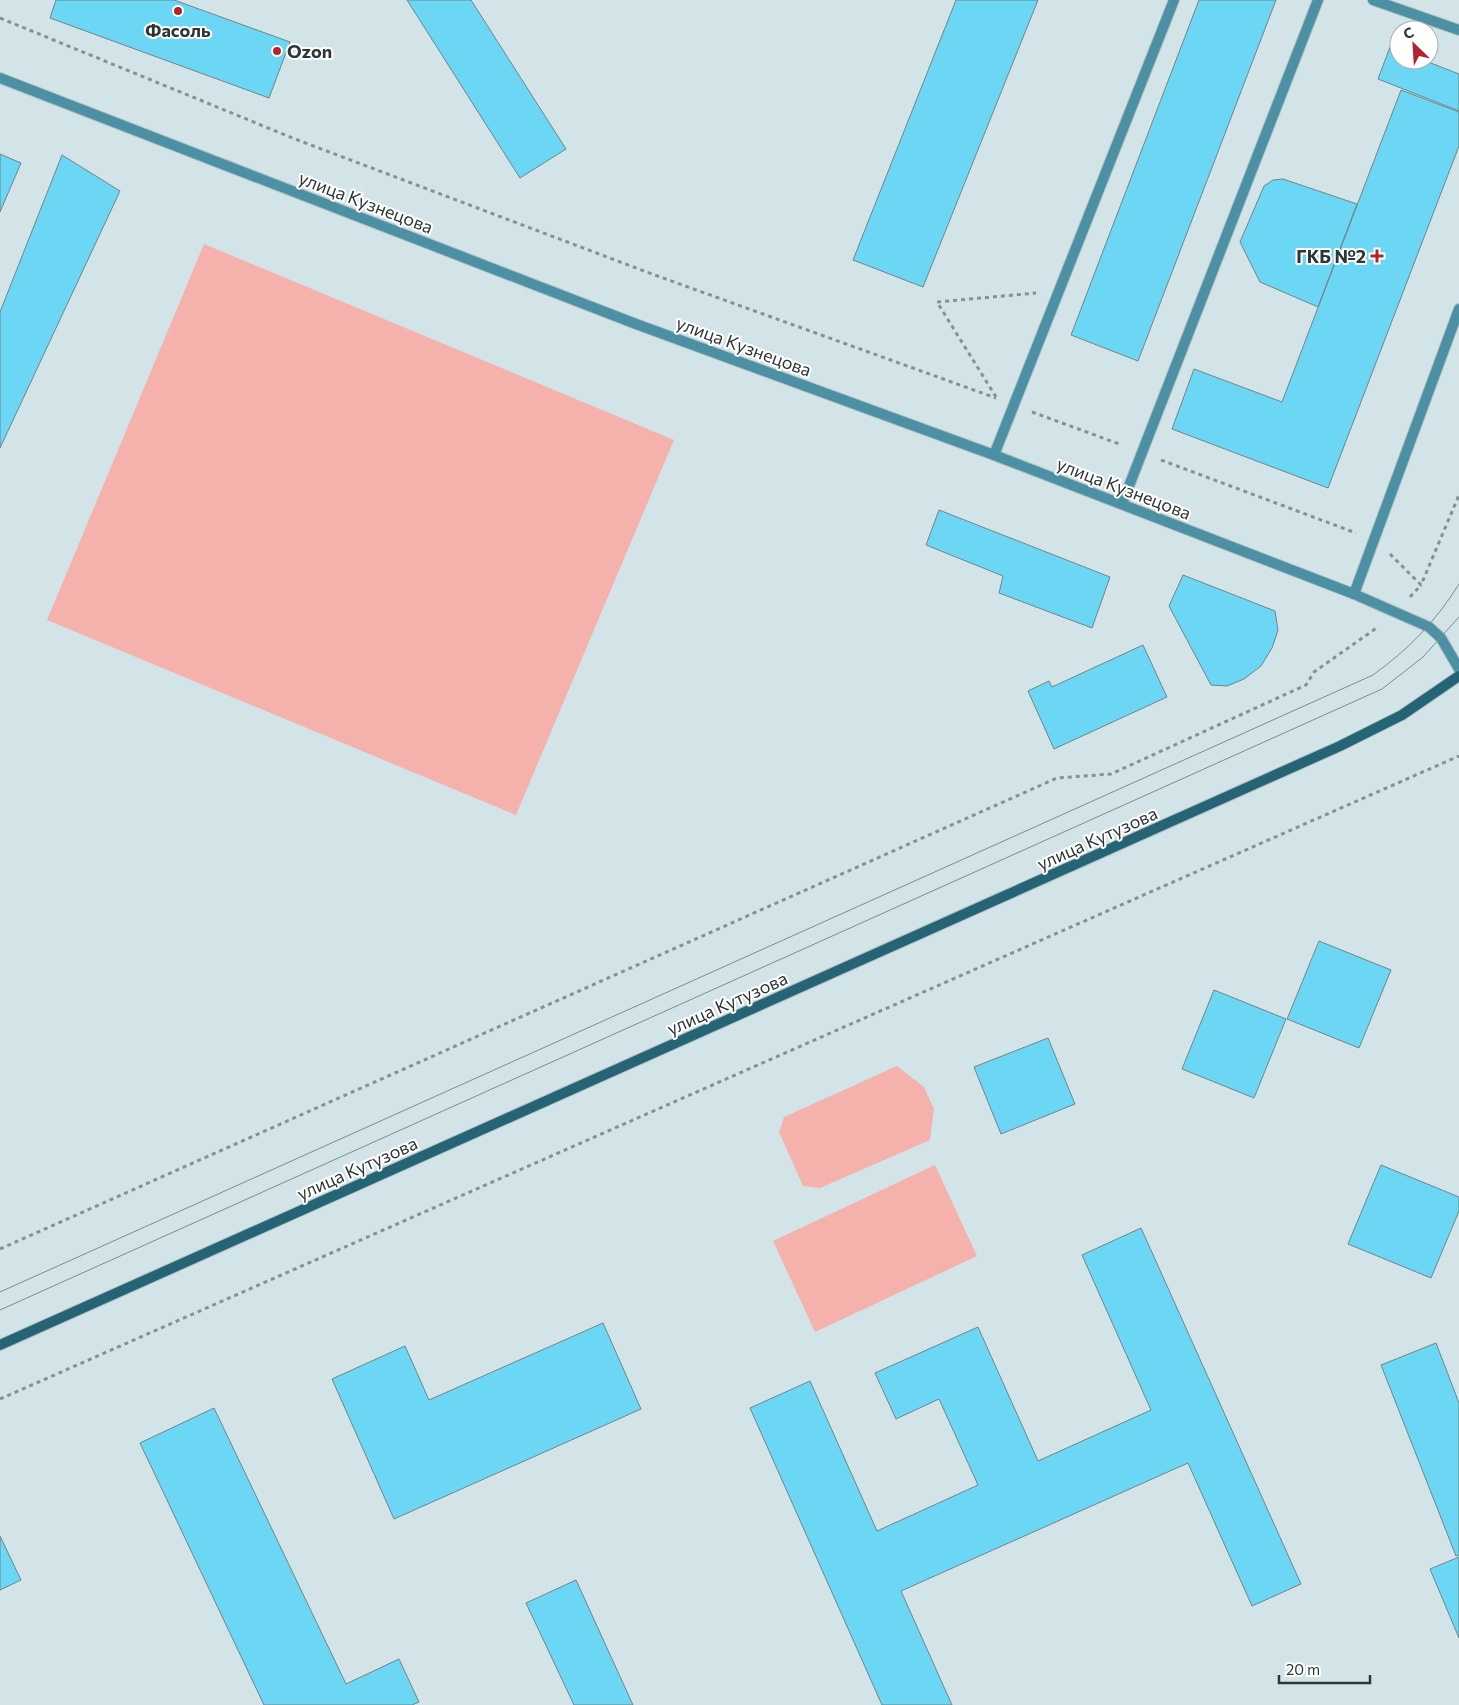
<svg xmlns="http://www.w3.org/2000/svg" width="1459" height="1705" viewBox="0 0 1459 1705" font-family="Commissioner,sans-serif">
	<style>
		.green { fill: #f5b1ac }
		.building { fill: #6bd7f4; stroke: #738387 }
		.lines { fill: none; stroke-linecap: round; stroke-linejoin: round }
		.service-casing { stroke: #b2c1c6; stroke-width: 12 }
		.minor-casing { stroke: #b2c1c6; stroke-width: 12 }
		.secondary-casing { stroke: #b2c1c6; stroke-width: 12 }
		.path { stroke: #859195; stroke-width: 3; stroke-dasharray: 4 4; stroke-linecap: butt }
		.service { stroke: #4b90a3; stroke-width: 10 }
		.minor { stroke: #4b90a3; stroke-width: 10 }
		.secondary { stroke: #256474; stroke-width: 10 }
		.tram { stroke: #7f8b8f; stroke-width: 1 }
		.poi-dot { fill: #b4232c; stroke: #fff; stroke-width: 2 }
		.labels { text-anchor: middle; dominant-baseline: central; stroke-width: 4; stroke-linejoin: round; paint-order: stroke }
		.poi-label { font-size: 18px; font-weight: bold; fill: #2f3638; stroke: #fff }
		.street-label { font-size: 18px; fill: #2f3638; stroke: #fff }
	</style>
	<rect width="100%" height="100%" fill="#d3e4e9"/>
	<path class="green" d="M204,244L674,440L516,815L47,620Z
		M897,1066L924,1087L934,1109L930,1140L820,1188L803,1186L779,1132L784,1117Z
		M935,1165L977,1256L815,1332L773,1241Z"/>
	<path class="building" d="M56,0H174L290,42L269,98L50,18Z
		M407,0H471L566,149L520,178Z
		M956,0H1038L923,287L853,260Z
		M1199,0H1276L1138,361L1071,335Z
		M1390,47L1399,51V60H1423L1459,74V111L1378,79Z
		M1401,90L1459,112V146L1328,488L1172,429L1194,369L1282,402Z
		M0,154L21,163L0,212Z
		M62,155L120,191L0,448V312Z
		M1283,179L1357,204L1318,307L1260,282L1240,242L1264,186L1273,180Z
		M939,510L1110,577L1092,628L999,593L1003,576L926,545Z
		M1183,575L1275,611L1278,630L1272,648L1261,666L1244,679L1227,686L1211,685L1169,606Z
		M1143,645L1167,697L1054,749L1028,691L1049,681L1052,687Z
		M1319,941L1391,970L1359,1048L1287,1019Z
		M1214,990L1286,1019L1254,1098L1182,1069Z
		M1048,1038L1075,1104L1001,1134L974,1067Z
		M1381,1165L1459,1197V1211L1431,1278L1348,1244Z
		M1141,1228L1301,1584L1252,1606L1188,1463L901,1591L952,1705H882L750,1408L810,1381L877,1531L978,1485L939,1399L896,1419L875,1373L978,1327L1038,1461L1151,1410L1082,1255Z
		M603,1323L641,1409L394,1519L332,1379L405,1346L429,1400Z
		M1436,1343L1459,1403V1555L1456,1556L1381,1365Z
		M214,1408L346,1684L399,1659L419,1702L412,1705H264L140,1443Z
		M0,1536L21,1580L0,1590Z
		M1459,1557V1638L1430,1569Z
		M576,1580L633,1705H574L526,1603Z"/>
	<g class="lines">
		<defs>
			<path id="service" d="M1373,0L1459,30
				M994,455L1174,0
				M1122,504L1318,0
				M1354,594L1459,309"/>
			<path id="minor" d="M0,78L636,324L994,455L1354,594L1429,627L1441,638L1459,669"/>
			<path id="secondary" d="M0,1345L1340,746L1402,715L1459,676"/>
		</defs>
		<use href="#service" class="service-casing"/>
		<use href="#minor" class="minor-casing"/>
		<use href="#secondary" class="secondary-casing"/>
		<path class="path" d="M0,18L295,139L652,274L996,398
			M996,397L937,302L1036,293
			M1032,412L1122,445
			M1161,460L1356,533
			M1390,554L1421,585L1459,495
			M1410,597L1421,585
			M0,1249L1057,778L1111,774L1306,685L1314,672L1378,627
			M0,1399L1459,756"/>
		<use href="#service" class="service"/>
		<use href="#minor" class="minor"/>
		<use href="#secondary" class="secondary"/>
		<path class="tram" d="M0,1292L1373,675C1409,649 1436,621 1459,584
			M0,1310L1382,689L1423,657L1459,617"/>
	</g>
	<g class="poi-dot">
		<circle cx="178" cy="11" r="5"/>
		<circle cx="277" cy="51" r="5"/>
		<path d="M1374.5 248.5h5v5h5v5h-5v5h-5v-5h-5v-5h5z"/>
	</g>
	<g class="labels">
		<g class="poi-label">
			<text x="178" y="30">Фасоль</text>
			<text x="287" y="51" text-anchor="start">Ozon</text>
			<text x="1366" y="256" text-anchor="end">ГКБ №2</text>
		</g>
		<g class="street-label">
			<text transform="translate(366 202) rotate(21)">улица Кузнецова</text>
			<text transform="translate(744 346) rotate(20)">улица Кузнецова</text>
			<text transform="translate(1124 488) rotate(21)">улица Кузнецова</text>
			<text transform="translate(1097 838) rotate(-24)">улица Кутузова</text>
			<text transform="translate(727 1003) rotate(-24)">улица Кутузова</text>
			<text transform="translate(357 1168) rotate(-24)">улица Кутузова</text>
		</g>
	</g>
	<g transform="translate(1414 45) rotate(335)"><circle r="24" fill="#ffffff" stroke="#acafaf"/>
	<path d="M0-4L9 19L0 12L-9 19Z" fill="#b4232c"/>
	<text y="-8" font-size="14" font-weight="bold" text-anchor="middle" fill="#2f3638">С</text>
	</g>
	<path d="M1279 1675v8h91v-8" fill="none" stroke="#2f3638" stroke-width="2.5"/>
	<text x="1286" y="1675" font-size="15" fill="#2f3638" stroke="#ffffff" stroke-width="4" paint-order="stroke">20 m</text>
</svg>
